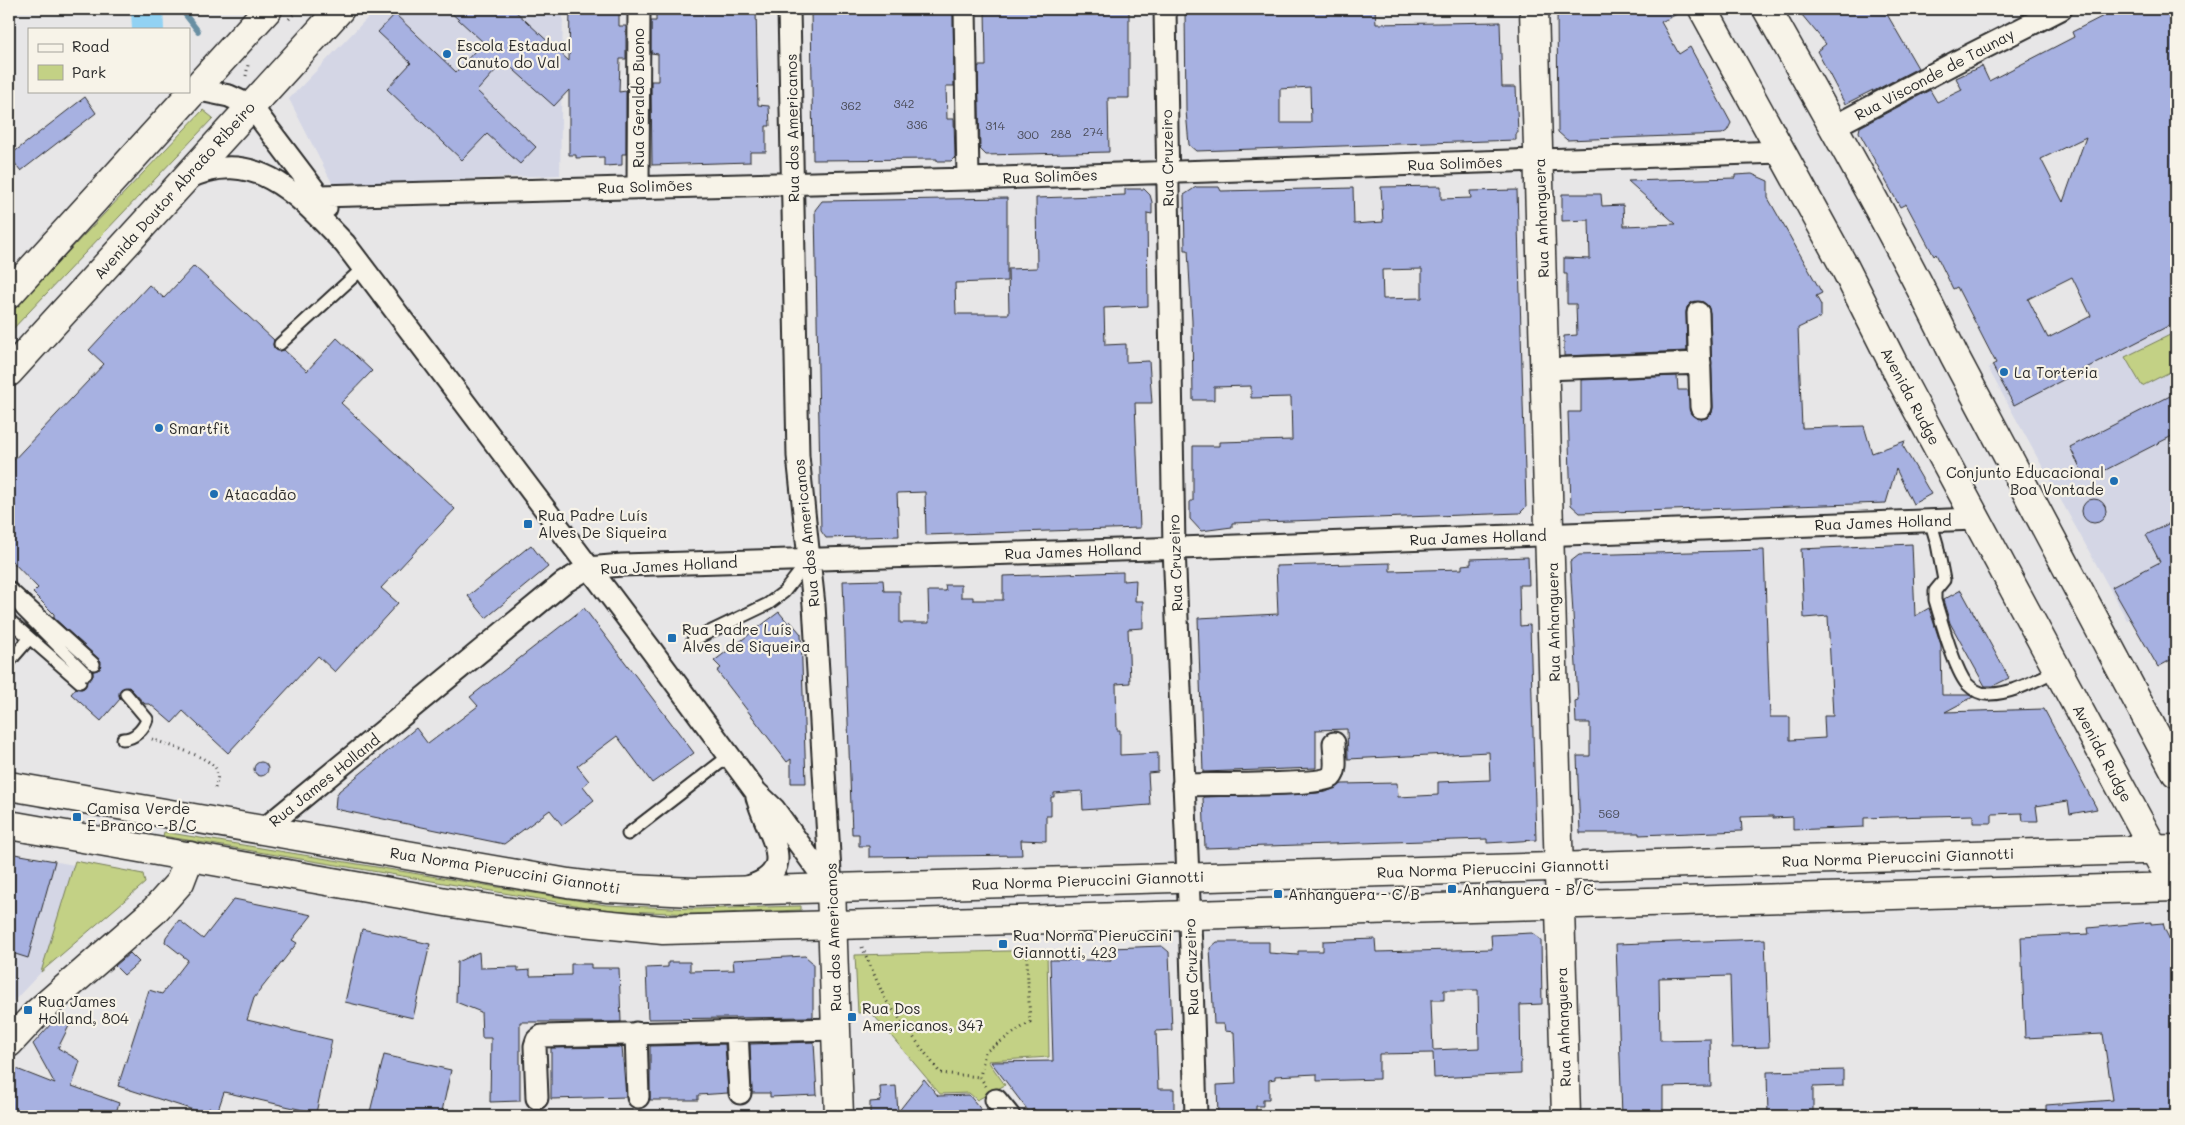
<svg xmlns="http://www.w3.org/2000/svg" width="2185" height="1125" viewBox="0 0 2185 1125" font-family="Mali,sans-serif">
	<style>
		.built { fill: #d4d6e5 }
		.green { fill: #c3d185; stroke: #777e58 }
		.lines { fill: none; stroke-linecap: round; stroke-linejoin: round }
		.stream { stroke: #698fa3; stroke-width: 5.5 }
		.river { stroke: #92d2f3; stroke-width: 32 }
		.building { fill: #a7b1e1; stroke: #2b2b2b; fill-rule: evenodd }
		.service-casing { stroke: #2b2b2b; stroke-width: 15 }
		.minor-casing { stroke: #2b2b2b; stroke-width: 25 }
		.tertiary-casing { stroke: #2b2b2b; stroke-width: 31 }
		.primary-casing { stroke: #2b2b2b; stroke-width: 31 }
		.path { stroke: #2b2b2b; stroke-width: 3; stroke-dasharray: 1 4; stroke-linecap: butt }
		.service { stroke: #f7f3e8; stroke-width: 11 }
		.minor { stroke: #f7f3e8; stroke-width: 21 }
		.tertiary { stroke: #f7f3e8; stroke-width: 28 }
		.primary { stroke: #f7f3e8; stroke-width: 28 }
		.poi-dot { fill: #1f6fb2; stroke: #f7f3e8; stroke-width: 2 }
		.labels { text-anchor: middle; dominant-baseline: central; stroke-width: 4.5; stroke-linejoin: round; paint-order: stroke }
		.number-label { font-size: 12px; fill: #4a4c58 }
		.poi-label { font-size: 15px; fill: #2b2b2b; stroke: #f7f3e8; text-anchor: start }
		.street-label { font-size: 15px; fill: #2b2b2b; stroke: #f7f3e8 }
	</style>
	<rect width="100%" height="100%" fill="#e7e6e7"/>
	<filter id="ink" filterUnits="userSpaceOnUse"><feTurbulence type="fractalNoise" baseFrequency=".02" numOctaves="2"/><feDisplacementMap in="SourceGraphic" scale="10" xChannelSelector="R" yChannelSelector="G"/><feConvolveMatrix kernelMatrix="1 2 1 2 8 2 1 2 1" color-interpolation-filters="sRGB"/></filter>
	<g filter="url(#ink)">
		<path class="built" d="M376,9H563L560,175L333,185L289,99Z
			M2176,274V595L2127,620L1988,368Z
			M9,853L74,865L75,861L143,874L145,883L46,967L9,1006Z"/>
		<path class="green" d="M203,110L213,118L9,333V314Z
			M2176,332V369L2142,386L2125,357Z
			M164,832L606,905L694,909L801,906V910L693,914L605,910L163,836Z
			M75,861L143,874L145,883L41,972Z
			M1047,950L1049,1057L988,1061L1005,1085L977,1100L969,1093L940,1094L871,1012L858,1013L855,955Z"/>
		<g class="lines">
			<path class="stream" d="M181,9L198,31"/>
			<path class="river" d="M147,9L148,29"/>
		</g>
		<path class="building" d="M447,9H513L569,61L570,9H619V26H626V59H620L619,92L626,91V154H622V165L604,166V157L576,158V155H569V90L554,106L504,61L477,91L536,147L520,164L487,134L462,160L387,89L411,63L378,32L395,14L456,72L483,42Z
			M656,9H756L758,105L769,106L770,126H766V152H750V162L652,165L651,81H658V54L651,53V21H656Z
			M811,9L953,11L954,86H946L947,119H954L955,157L951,161H937V159L813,160Z
			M985,9H1129V98H1108L1109,152L986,155L980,149L978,66H986Z
			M1185,9H1375L1376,24L1500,22L1502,87H1516L1518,133H1516V140L1196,151L1189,145L1186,111ZM1310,87L1311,123H1280V89Z
			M1557,9H1687L1661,22L1679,54L1690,47L1731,123L1727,131L1722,134L1567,140L1558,132Z
			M1797,9H1884L1918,68L1872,92L1873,90L1845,104L1817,51L1826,44Z
			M2117,9H2176V322L2014,405L1992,365L1996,363L1957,287L1953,289L1936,254L1934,256L1906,204L1900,207L1859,132L1860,127L1930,90L1937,102L1962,90L1956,78L1982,66L1989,81L2074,37L2072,32ZM2086,137L2063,202L2041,159ZM2072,277L2091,316L2048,338L2028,299Z
			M85,97L96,113L21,171L9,156Z
			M1752,174L1768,181V198L1822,293L1816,296L1821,305V317L1798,328L1802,428L1864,426L1872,453L1905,441L1903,446L1931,494L1913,504L1896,469L1886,503L1580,513L1571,505L1568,412H1581V380L1677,376L1678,390H1688L1691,414L1701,419L1707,418L1712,413L1713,407L1710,313L1708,306L1703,302H1692L1687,307L1686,313L1687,351L1564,356V336L1577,335L1576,304H1567V274H1564V258L1590,259L1589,220L1562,221V194H1601L1602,206L1623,205L1624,226L1676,224L1628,181L1735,178V175Z
			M1441,186V199L1471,198L1470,191L1517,190L1526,507L1520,513L1232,523V527L1201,531L1190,519V501H1193V446H1219V442L1292,440L1291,397L1251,398V386L1214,387V400H1193L1192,321L1188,250H1185L1184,195L1196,187H1219L1221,191L1353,188L1354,224L1383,222L1381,187ZM1422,269V298L1383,299L1382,270Z
			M1125,189H1144L1150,195L1152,202V214L1147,213L1148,306L1104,308L1105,345L1126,344V362L1149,361L1152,403H1135L1140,528L926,535L925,492L897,493L899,536L826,538L821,531L815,210L822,201L1007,198V281L955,283L956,314H1009L1008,269L1037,268L1036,198L1125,195Z
			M194,266L274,340L273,345L275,349L278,351L284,350L307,371L337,338L372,371L341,403L455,509L381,588L398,603L335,672L318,656L228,753L183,711L172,723L150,704H145L129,687L121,689L119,695L120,699L101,721L71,694L76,688L82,689L85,687L87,681L93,676V671L100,669L101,661L54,618V614L33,593L38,588L9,558V465L104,364L89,350L149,285L164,298Z
			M2176,393V434L2086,480L2070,447Z
			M2082 511a12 12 0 1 1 24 0a12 12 0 1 1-24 0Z
			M2176,520V657L2158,667L2112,587L2160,562L2146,535Z
			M1912,544L1915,616L1929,608L1941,645L1942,695H1969L1973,697L1945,712L2044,709L2097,809L2070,814L2068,801L2036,806L2038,821H2023L2022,813L1992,814V823H1973V815L1892,817L1864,818V827L1793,830V817L1773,818V816L1741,817L1742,831L1639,835V833H1580L1577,756H1590V723H1576L1575,701L1578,700L1570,562L1579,555L1764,550L1770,717H1790V740L1808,739L1825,738L1824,716H1833L1828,616L1804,618L1801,549Z
			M531,545L548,567L486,618L468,596Z
			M1528,557L1529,585H1519L1520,626L1530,625L1536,840L1487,843V839L1205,848L1203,797L1307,794L1326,792L1342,784L1397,783L1398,797L1438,795V782L1490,780L1489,752L1348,759L1347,729L1316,730V768L1203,772L1198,618L1278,614L1276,566L1390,563V571L1462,569V565L1471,564V559Z
			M1123,572V581L1136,580L1135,601H1143V628L1128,629L1130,683L1116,684L1117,730H1120V755L1158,753V772L1148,773L1150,805L1083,810L1082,791L1054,793V797H1051V816H1046V841L1021,840L1022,855L869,857V846H859V834H852L843,581L883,580L884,591H900V623H929L928,591H946L945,585H961V597H973V600H1003V576Z
			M1961,590L2009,678L1993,686H1985L1950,623L1943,600Z
			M584,608L694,753L652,783L617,736L577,766L589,781L583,786L594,800L562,825L550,810L504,844L335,809L336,797L339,791L416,728L428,744L478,706L470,697Z
			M779,612L788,623L790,621L801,634L806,783H791V759L787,762L717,671L721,668L714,661Z
			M254 769a7 7 0 1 1 14 0a7 7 0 1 1-14 0Z
			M9,853L55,861L28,958L9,952Z
			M234,899L312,915L292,940L297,943L254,998L247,1020L332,1040L316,1113L224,1092L218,1110L209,1108L206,1114L118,1086L149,990L162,994L188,960L165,942L166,937L179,920L203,939Z
			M2151,922V924L2163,923L2165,930L2176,952V1116H2046V1105L2113,1100L2103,1034L2025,1038L2021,937L2089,934L2088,928Z
			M362,929L430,944L413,1018L345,1002Z
			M1532,933L1541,940L1542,1004L1520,1005L1521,1074L1434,1078L1433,1053L1379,1054V1079L1317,1081V1074L1275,1076V1079L1269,1080V1099H1263V1106H1256V1116H1218L1217,1085L1236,1084L1234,1032L1225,1031L1224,1024H1214L1210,948L1217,942H1269V953L1298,955V951H1323V941L1375,939L1376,952L1492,949L1491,935ZM1444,990H1478L1479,1048L1433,1050L1431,1000H1444Z
			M1765,939L1769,1047L1732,1048L1730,976L1659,978L1660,1040L1710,1039L1711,1086L1663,1087V1116H1622L1616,944Z
			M1162,946L1169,952L1172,1030L1156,1031L1158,1089H1174V1116H1039L1034,1109L1029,1112L991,1062L1053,1061L1050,960H1111V948Z
			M479,952L480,968L518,967V971L530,970V976L571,975V964H591V968H619L621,1022H520V1101L490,1102L491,1038H482L481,1012L456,1002L457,962Z
			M130,953L139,962L124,975L115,966Z
			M805,956L813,963V1017L648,1019L646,968L668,967V962H690V971L734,970L733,960Z
			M60,1014L72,1020L58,1048L80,1061L72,1086L119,1103L115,1116H9V1066L55,1084L33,1044Z
			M814,1042L817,1095L770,1097V1093H752L750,1044Z
			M725,1044L728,1093L698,1095V1100H650V1046Z
			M622,1047L626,1097L551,1099V1048Z
			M384,1055L451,1070L441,1116H369Z
			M1843,1070V1086L1813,1087V1116H1768L1767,1072Z
			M924,1079L938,1096L969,1095L983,1112L870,1116V1102L881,1101L880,1087L896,1086L898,1112Z"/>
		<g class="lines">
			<defs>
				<path id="service" d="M280,344L363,268
					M1930,520L1937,544L1944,580L1935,591V600C1941,620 1954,668 1966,683C1972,689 1981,695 1990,694C2013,694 2037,679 2058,670
					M9,587L94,664
					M9,593L22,610L86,674
					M9,620L80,682
					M693,640L768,604L784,592L809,560
					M9,662L29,639
					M123,739C134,739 144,729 147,719L126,694
					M628,834L729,756"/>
				<path id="minor" d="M789,9L798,456L814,605L831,888
					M965,9L968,179
					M1165,9L1174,548L1191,948L1196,1116
					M195,89L229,96L251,106L319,196L326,208
					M1833,127L1956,62L2061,9
					M186,179C255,144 300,197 345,244L652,651L756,792L774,809L831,888
					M638,186L639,9
					M319,196L968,179L1781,152
					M1698,313L1701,407
					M1545,369L1700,363
					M1183,785C1204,784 1320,786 1331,777C1338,770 1334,752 1334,743
					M263,830L563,583L588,568L622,565L1152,549L1976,519
					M744,888C803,873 767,835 757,797
					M737,1031L740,1093
					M636,1033L638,1097
					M537,1098L535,1046L537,1040L542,1036L836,1029
					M996,1100L1009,1116"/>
				<path id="tertiary" d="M1534,9L1566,1116
					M831,888L839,1116
					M9,1043L37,1013L154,911L180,882L190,856"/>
				<path id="primary" d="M1703,9L1845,268L1902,381L2162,864
					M1767,9C1831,123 1897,237 1954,355L2176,773
					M9,294L268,9
					M9,372L340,9
					M9,786L568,883L608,888L694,892L2176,849
					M9,825L446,902L562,920L663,930L2176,887"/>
			</defs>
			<use href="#service" class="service-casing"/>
			<use href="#minor" class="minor-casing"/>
			<use href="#tertiary" class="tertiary-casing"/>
			<use href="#primary" class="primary-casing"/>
			<path class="path" d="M289,19L298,9
				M246,76L248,65
				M9,324L15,317
				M152,739C166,745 209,756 216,769C219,775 217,782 215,788
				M862,947L885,999L940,1073L980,1077
				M986,1086L980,1077L985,1052L1030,1022L1026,941"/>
			<use href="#service" class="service"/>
			<use href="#minor" class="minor"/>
			<use href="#tertiary" class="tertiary"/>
			<use href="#primary" class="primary"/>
		</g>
	</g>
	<g class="poi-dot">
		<circle cx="447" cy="54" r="5"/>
		<circle cx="2004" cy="372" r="5"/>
		<circle cx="159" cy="428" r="5"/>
		<circle cx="2114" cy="481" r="5"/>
		<circle cx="214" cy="494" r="5"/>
		<rect x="523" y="519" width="10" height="10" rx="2.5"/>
		<rect x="667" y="633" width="10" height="10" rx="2.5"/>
		<rect x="72" y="812" width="10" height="10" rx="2.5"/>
		<rect x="1447" y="884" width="10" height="10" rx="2.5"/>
		<rect x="1273" y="889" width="10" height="10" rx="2.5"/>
		<rect x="998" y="939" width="10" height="10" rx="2.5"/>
		<rect x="23" y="1005" width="10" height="10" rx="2.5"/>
		<rect x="847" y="1012" width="10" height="10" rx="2.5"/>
	</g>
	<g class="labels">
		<g class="number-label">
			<text x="904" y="103">342</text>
			<text x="851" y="105">362</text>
			<text x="917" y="124">336</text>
			<text x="995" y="125">314</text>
			<text x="1093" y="131">274</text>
			<text x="1061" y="133">288</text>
			<text x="1028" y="134">300</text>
			<text x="1609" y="813">569</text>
		</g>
		<g class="poi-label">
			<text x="457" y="45">Escola Estadual<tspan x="457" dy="17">Canuto do Val</tspan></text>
			<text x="2014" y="372">La Torteria</text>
			<text x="169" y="428">Smartfit</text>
			<text x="2104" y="472" text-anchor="end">Conjunto Educacional<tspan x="2104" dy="17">Boa Vontade</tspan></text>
			<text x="224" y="494">Atacadão</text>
			<text x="538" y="515">Rua Padre Luís<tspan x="538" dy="17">Alves De Siqueira</tspan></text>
			<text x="682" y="629">Rua Padre Luís<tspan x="682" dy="17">Alves de Siqueira</tspan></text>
			<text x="87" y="808">Camisa Verde<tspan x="87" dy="17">E Branco - B/C</tspan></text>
			<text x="1462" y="889">Anhanguera - B/C</text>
			<text x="1288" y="894">Anhanguera - C/B</text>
			<text x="1013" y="935">Rua Norma Pieruccini<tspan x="1013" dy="17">Giannotti, 423</tspan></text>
			<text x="38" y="1001">Rua James<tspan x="38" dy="17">Holland, 804</tspan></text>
			<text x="862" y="1008">Rua Dos<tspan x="862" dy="17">Americanos, 347</tspan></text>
		</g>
		<g class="street-label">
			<text transform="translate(1934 74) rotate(-28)">Rua Visconde de Taunay</text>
			<text transform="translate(638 98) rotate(-90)">Rua Geraldo Buono</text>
			<text transform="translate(792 128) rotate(-91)">Rua dos Americanos</text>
			<text transform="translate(1167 158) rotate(-91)">Rua Cruzeiro</text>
			<text transform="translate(1455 163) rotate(-2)">Rua Solimões</text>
			<text transform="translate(1050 176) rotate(-2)">Rua Solimões</text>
			<text transform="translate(645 186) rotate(-2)">Rua Solimões</text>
			<text transform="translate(174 190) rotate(-48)">Avenida Doutor Abraão Ribeiro</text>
			<text transform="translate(1541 218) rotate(-92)">Rua Anhanguera</text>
			<text transform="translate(1911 396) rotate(62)">Avenida Rudge</text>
			<text transform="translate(1883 522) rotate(-2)">Rua James Holland</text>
			<text transform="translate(806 533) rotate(-96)">Rua dos Americanos</text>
			<text transform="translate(1478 537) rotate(-2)">Rua James Holland</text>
			<text transform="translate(1073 551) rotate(-2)">Rua James Holland</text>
			<text transform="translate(1175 563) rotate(-92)">Rua Cruzeiro</text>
			<text transform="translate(669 565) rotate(-3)">Rua James Holland</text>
			<text transform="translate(1553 622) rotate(-91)">Rua Anhanguera</text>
			<text transform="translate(2103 753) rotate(62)">Avenida Rudge</text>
			<text transform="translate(324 780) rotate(-39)">Rua James Holland</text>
			<text transform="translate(1898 857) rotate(-2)">Rua Norma Pieruccini Giannotti</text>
			<text transform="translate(1493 868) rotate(-2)">Rua Norma Pieruccini Giannotti</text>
			<text transform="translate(505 870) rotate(9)">Rua Norma Pieruccini Giannotti</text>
			<text transform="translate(1088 880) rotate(-2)">Rua Norma Pieruccini Giannotti</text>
			<text transform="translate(833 937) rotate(-92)">Rua dos Americanos</text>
			<text transform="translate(1191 967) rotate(-92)">Rua Cruzeiro</text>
			<text transform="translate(1563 1027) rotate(-92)">Rua Anhanguera</text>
		</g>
	</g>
	<rect width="2185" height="1125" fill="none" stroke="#f7f3e8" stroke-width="30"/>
	<rect x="15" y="15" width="2155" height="1095" fill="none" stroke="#2b2b2b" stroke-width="2" filter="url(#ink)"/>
	<rect x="28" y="28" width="162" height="65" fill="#f7f3e8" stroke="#a5a39c"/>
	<rect x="38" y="44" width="25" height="8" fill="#f7f3e8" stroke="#a5a39c"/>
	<text x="72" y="52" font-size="15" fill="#2b2b2b">Road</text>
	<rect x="38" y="65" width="25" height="15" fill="#c3d185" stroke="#a5a39c"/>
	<text x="72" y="78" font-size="15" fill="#2b2b2b">Park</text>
</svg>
